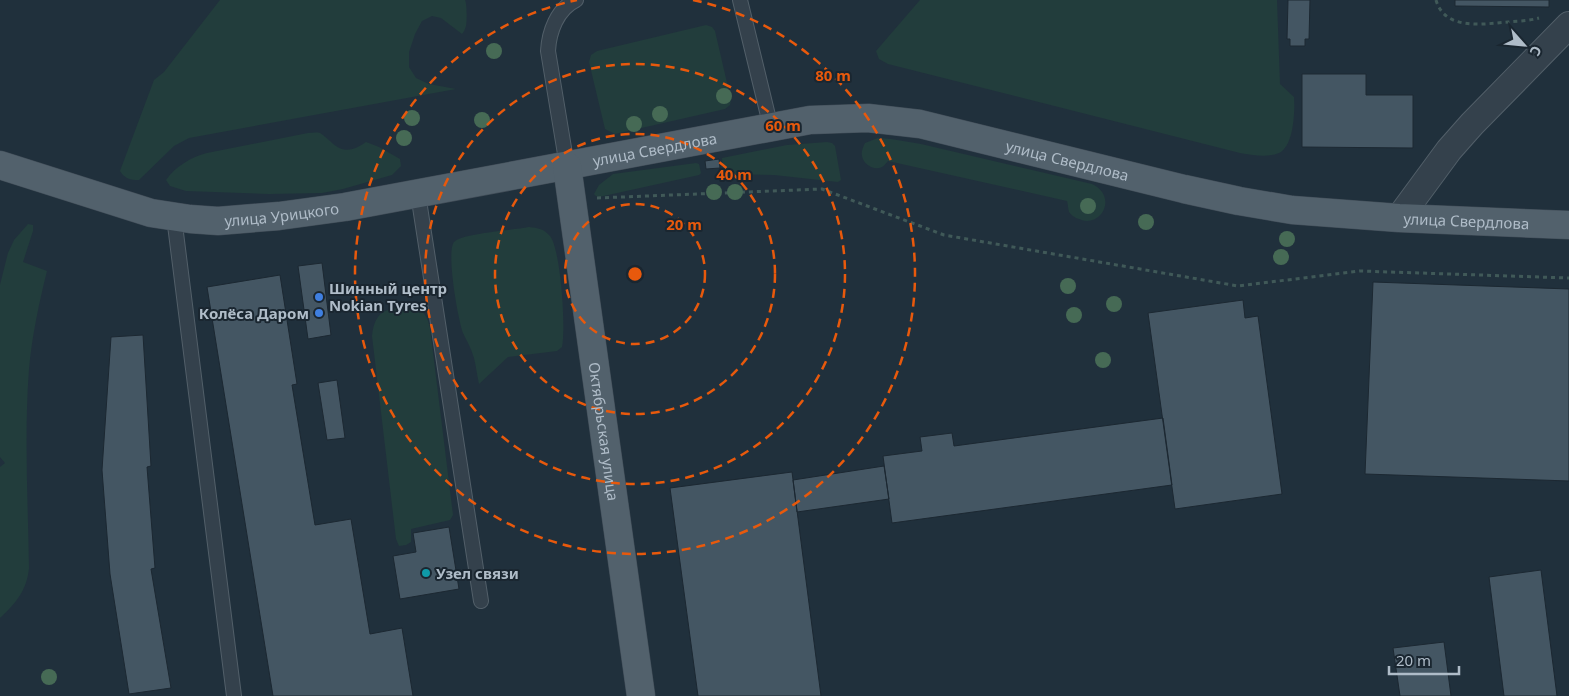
<svg xmlns="http://www.w3.org/2000/svg" width="1569" height="696" viewBox="0 0 1569 696" font-family="'Noto Sans',sans-serif">
	<style>
		.green { fill: #223d3c }
		.building { fill: #445663; stroke: #1c2832 }
		.lines { fill: none; stroke-linecap: round; stroke-linejoin: round }
		.lane-casing { stroke: #525f69; stroke-width: 16 }
		.street-casing { stroke: #525f69; stroke-width: 28 }
		.primary-casing { stroke: #414d58; stroke-width: 29 }
		.path { stroke: #405958; stroke-width: 3; stroke-dasharray: 4 4; stroke-linecap: butt }
		.lane { stroke: #34414c; stroke-width: 14 }
		.street { stroke: #34414c; stroke-width: 26 }
		.primary { stroke: #52616c; stroke-width: 28 }
		.tree { fill: #466a55 }
		.ring { fill: none; stroke: #e8590c; stroke-width: 2.5; stroke-dasharray: 9 6 }
		.shop-dot { fill: #3f7fe0; stroke: #1a2630; stroke-width: 2 }
		.culture-dot { fill: #0f9aa8; stroke: #1a2630; stroke-width: 2 }
		.labels { text-anchor: middle; dominant-baseline: central; stroke-width: 4; stroke-linejoin: round; paint-order: stroke }
		.street-label { font-size: 15px; fill: #afbcc8; stroke: #1a2630 }
		.poi-label { font-size: 15px; font-weight: bold; fill: #afbcc8; stroke: #1a2630; text-anchor: start }
		.centre { fill: #e8590c; stroke: #1a2630; stroke-width: 2.5 }
		.ring-label { font-size: 15px; text-anchor: middle; font-weight: bold; fill: #e8590c; stroke: #1a2630; stroke-width: 4; stroke-linejoin: round; paint-order: stroke }
	</style>
	<rect width="100%" height="100%" fill="#20303c"/>
	<path class="green" d="M220,0H465C467,4 467,22 466,26C465,29 464,32 462,34L441,18L432,16L422,21L415,34L409,52V67L416,78L429,84L456,89L189,138L174,146L139,180C130,180 125,179 120,171L154,80L164,72Z
		M920,0H1277L1280,84L1294,97C1295,111 1294,146 1279,153C1267,158 1252,155 1240,153L888,64L879,59L876,51Z
		M706,25L712,27L715,31L731,100L730,105L725,109L615,134L605,129L589,62L591,55L597,51Z
		M308,133C312,133 316,132 320,133C324,135 326,138 330,141C343,154 353,151 366,142L379,147L400,159L401,166L392,175L343,189L322,193L269,194L186,191L170,186L166,180C175,167 191,157 207,153Z
		M878,138L891,139L921,144L1092,184C1119,197 1100,229 1079,219C1075,218 1071,215 1069,212C1068,209 1068,204 1067,201L888,161C886,163 884,166 882,167C874,171 863,164 862,156C861,152 863,147 865,143Z
		M827,142L832,143L835,146L841,180L838,182L774,175L724,174L722,158L787,145Z
		M696,163L699,164L701,173L699,175L599,197L596,196L594,194L599,185L613,174Z
		M28,224L33,225V231L23,262L47,271C39,303 32,336 29,369C24,435 28,501 29,568C27,590 16,603 0,618V467L5,463L0,457V285L8,253L14,240Z
		M529,227C538,228 544,229 550,236C561,250 566,329 562,347L557,351L508,357L479,384C477,375 476,366 474,358C471,348 467,341 463,333C458,319 446,252 454,242C462,233 515,230 529,227Z
		M409,306C423,310 427,314 430,328L453,515L450,520L411,529V542L406,545L399,546L396,539L372,336C375,310 386,309 409,306Z"/>
	<path class="building" d="M1288,0H1310L1309,39H1305V46H1290V39H1287Z
		M1455,0H1549V7L1455,6Z
		M1302,74H1366V95H1413V148L1302,147Z
		M719,159L720,168L706,169L705,161Z
		M322,263L331,335L308,339L298,266Z
		M280,275L297,384L292,385L315,525L351,519L370,634L402,628L413,696H273L207,287Z
		M1373,282L1569,289V481L1365,474Z
		M1243,300L1245,318L1258,316L1282,494L1175,509L1148,313Z
		M143,335L151,466L147,467L155,568L151,569L171,688L129,694L110,574L102,470L111,337Z
		M337,380L345,438L327,440L318,383Z
		M1163,418L1172,485L892,523L883,456L922,451L920,437L952,433L954,446Z
		M884,466L889,499L797,512L793,480Z
		M792,472L821,696H698L670,488Z
		M449,527L459,589L400,599L393,556L416,552L413,533Z
		M1541,570L1557,696H1504L1489,577Z
		M1444,642L1451,696H1400L1393,648Z"/>
	<g class="lines">
		<defs>
			<path id="lane" d="M740,0L771,128
				M567,166L548,51C549,32 557,9 576,0
				M418,194L481,601
				M174,217L234,696"/>
			<path id="street" d="M1399,218L1449,150L1472,124L1569,25"/>
			<g id="primary">
				<path id="s1" d="M0,165L151,213L190,219L218,221L279,216L345,207L810,120L868,118L920,124L1184,189L1239,201L1292,210L1399,218L1569,225"/>
				<path id="s2" d="M567,166L641,696"/>
			</g>
		</defs>
		<use href="#lane" class="lane-casing"/>
		<use href="#street" class="street-casing"/>
		<use href="#primary" class="primary-casing"/>
		<path class="path" d="M1436,0C1445,31 1483,24 1508,22C1518,21 1529,21 1539,18
			M597,198L822,189L944,235L1238,286L1360,271L1569,278"/>
		<use href="#lane" class="lane"/>
		<use href="#street" class="street"/>
		<use href="#primary" class="primary"/>
	</g>
	<g class="tree">
		<circle cx="494" cy="51" r="8"/>
		<circle cx="724" cy="96" r="8"/>
		<circle cx="660" cy="114" r="8"/>
		<circle cx="412" cy="118" r="8"/>
		<circle cx="482" cy="120" r="8"/>
		<circle cx="634" cy="124" r="8"/>
		<circle cx="404" cy="138" r="8"/>
		<circle cx="714" cy="192" r="8"/>
		<circle cx="735" cy="192" r="8"/>
		<circle cx="1088" cy="206" r="8"/>
		<circle cx="1146" cy="222" r="8"/>
		<circle cx="1287" cy="239" r="8"/>
		<circle cx="1281" cy="257" r="8"/>
		<circle cx="1068" cy="286" r="8"/>
		<circle cx="1114" cy="304" r="8"/>
		<circle cx="1074" cy="315" r="8"/>
		<circle cx="1103" cy="360" r="8"/>
		<circle cx="49" cy="677" r="8"/>
	</g>
	<g class="ring">
		<circle cx="635" cy="274" r="70"/>
		<circle cx="635" cy="274" r="140"/>
		<circle cx="635" cy="274" r="210"/>
		<path d="M693 0A280 280 0 1 1 577 0"/>
	</g>
	<g class="shop-dot">
		<circle cx="319" cy="297" r="5"/>
		<circle cx="319" cy="313" r="5"/>
	</g>
	<circle class="culture-dot" cx="426" cy="573" r="5"/>
	<g class="labels">
		<g class="street-label">
			<text stroke="none"><textPath href="#s1" startOffset="669">улица Свердлова</textPath></text>
			<text stroke="none"><textPath href="#s1" startOffset="1089">улица Свердлова</textPath></text>
			<text stroke="none"><textPath href="#s1" startOffset="290">улица Урицкого</textPath></text>
			<text stroke="none"><textPath href="#s1" startOffset="1494">улица Свердлова</textPath></text>
			<text stroke="none"><textPath href="#s2" startOffset="268">Октябрьская улица</textPath></text>
		</g>
		<g class="poi-label">
			<text x="329" y="288">Шинный центр<tspan x="329" dy="17">Nokian Tyres</tspan></text>
			<text x="309" y="313" text-anchor="end">Колёса Даром</text>
			<text x="436" y="573">Узел связи</text>
		</g>
	</g>
	<circle cx="635" cy="274" r="8" class="centre"/>
	<g class="ring-label">
		<text x="833" y="81">80 m</text>
		<text x="783" y="131">60 m</text>
		<text x="734" y="180">40 m</text>
		<text x="684" y="230">20 m</text>
	</g>
	<g transform="translate(1524 45) rotate(117)" stroke="#1a2630" stroke-width="4" paint-order="stroke">
	<path d="M0-4L9 19L0 12L-9 19Z" fill="#afbcc8"/>
	<text y="-8" font-size="14" font-weight="bold" text-anchor="middle" fill="#afbcc8">С</text>
	</g>
	<path d="M1389 666v8h70v-8" fill="none" stroke="#afbcc8" stroke-width="2.5"/>
	<text x="1396" y="666" font-size="15" fill="#afbcc8" stroke="#1a2630" stroke-width="4" paint-order="stroke">20 m</text>
</svg>
